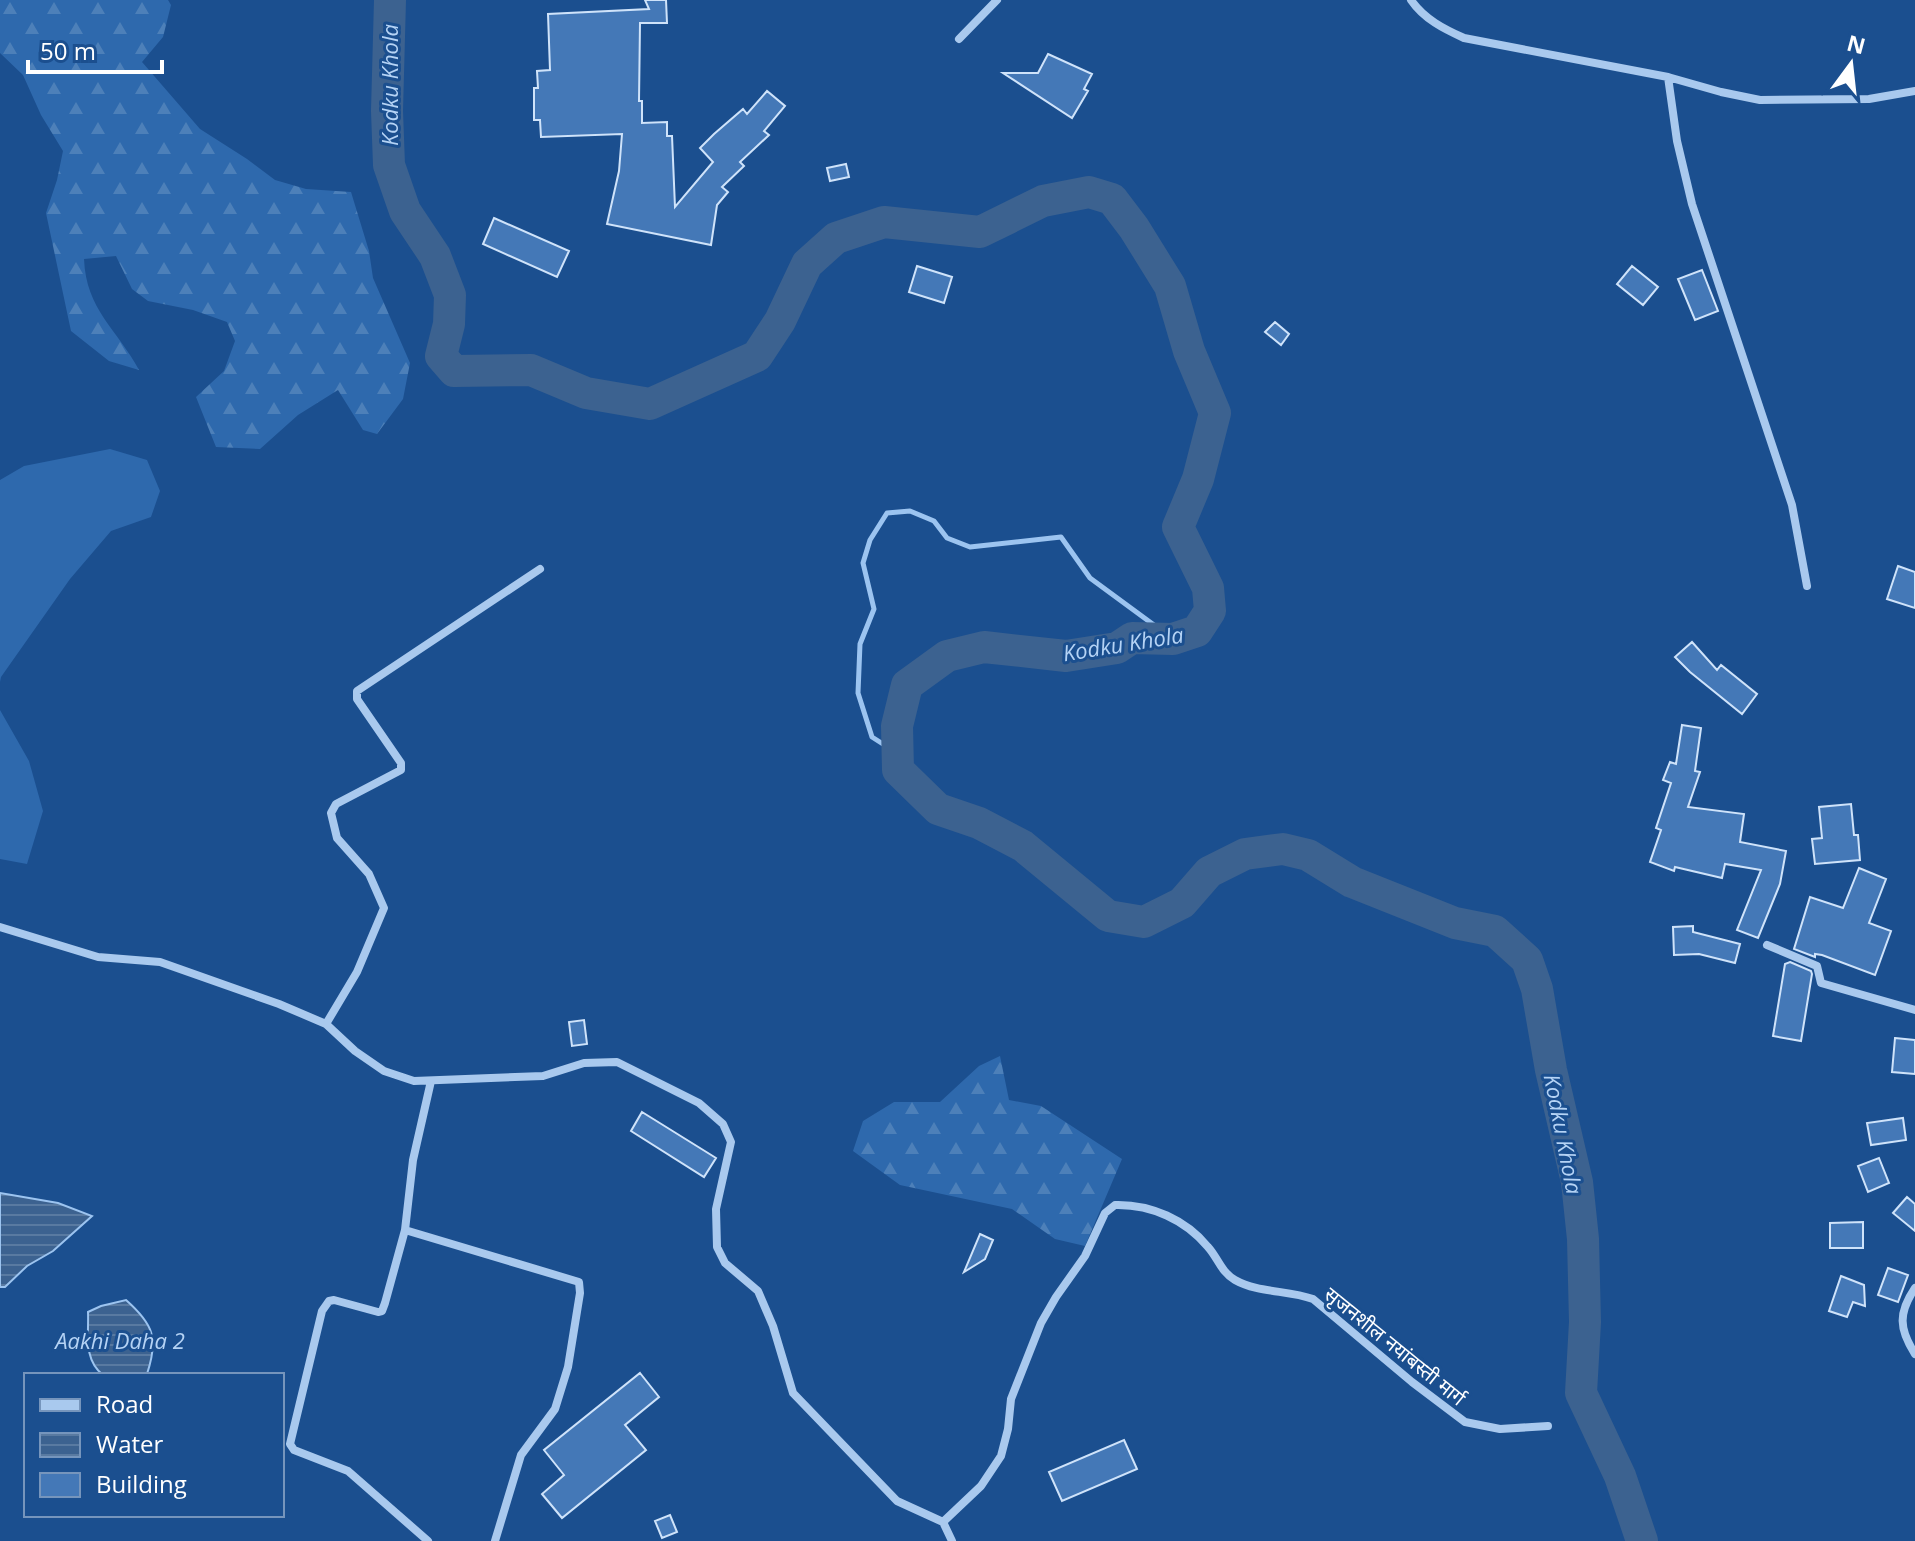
<svg xmlns="http://www.w3.org/2000/svg" width="1915" height="1541" viewBox="0 0 1915 1541" font-family="'Open Sans','Noto Sans Devanagari',sans-serif">
	<style>
		.grass { fill: #2e69ad }
		.forest { fill: url(#forest-firs) }
		.water { fill: url(#water-rules); stroke: #9cc4f0; stroke-width: 2 }
		.lines { fill: none; stroke-linecap: round; stroke-linejoin: round }
		.stream { stroke: #9cc4f0; stroke-width: 5 }
		.river { stroke: #3c6290; stroke-width: 32 }
		.building { fill: #4478b7; stroke: #cfe3fa; stroke-width: 2 }
		.street { stroke: #a9c9ee; stroke-width: 8 }
		.labels { text-anchor: middle; dominant-baseline: central; stroke-width: 6; stroke-linejoin: round; paint-order: stroke }
		.street-label { font-size: 20px; fill: #fff; stroke: #1b4f8f }
		.water-label { font-size: 22px; font-style: italic; fill: #b5d3f5; stroke: #1b4f8f }
	</style>
	<defs>
		<pattern id="forest-firs" width="22" height="20" patternUnits="userSpaceOnUse" patternTransform="scale(2)"><rect width="22" height="20" fill="#2e69ad"/><path d="M5 1l3.5 6h-7zM16 11l3.5 6h-7z" fill="#4d80b9"/></pattern>
		<pattern id="water-rules" width="6" height="5" patternUnits="userSpaceOnUse" patternTransform="scale(2)"><rect width="6" height="5" fill="#3c6290"/><path d="M0 2.5h6" fill="none" stroke="#597aa1"/></pattern>
	</defs>
	<rect width="100%" height="100%" fill="#1b4f8f"/>
	<path class="grass" d="M110,449L147,460L160,491L151,517L111,531L70,579L1,677L0,682V480L24,466Z
		M0,710L29,761L43,811L27,864L0,859Z"/>
	<path class="forest" d="M0,0H168L171,5L163,37L142,62L200,129L247,159L275,180L306,189L351,192L369,251L373,278L410,363L403,399L377,434L363,430L338,390L298,415L260,449L216,447L196,397L224,371L235,341L227,322L193,310L148,301L132,289L116,256L84,259C86,310 117,329 139,370L109,361L71,331L46,213L57,180L63,151L41,115L23,75L0,53Z
		M1000,1056L1009,1100L1041,1106L1122,1159L1085,1246L1055,1239L1012,1209L900,1185L853,1151L863,1121L894,1102H940L979,1066Z"/>
	<path class="water" d="M0,1193L58,1203L92,1216L53,1251L27,1266L5,1287H0Z
		M126,1300C153,1324 159,1338 147,1374L103,1375C83,1359 89,1335 88,1312L101,1306Z"/>
	<g class="lines">
		<path class="stream" d="M897,753L872,737L858,693L860,644L874,609L863,563L870,540L887,513L910,511L934,521L947,538L970,547L1061,537L1090,578L1173,639"/>
		<path class="river" d="M390,0L387,111L389,165L405,211L435,256L450,295L449,324L441,356L454,371L531,370L586,393L650,404L757,356L780,321L807,264L836,238L884,222L980,232L1043,201L1089,192L1112,199L1134,228L1170,286L1189,351L1215,413L1198,479L1178,527L1208,588L1210,611L1197,631L1173,639L1132,638L1117,648L1066,656L984,647L947,656L907,685L897,726L898,770L938,809L979,823L1023,846L1108,916L1144,922L1182,903L1209,872L1245,854L1283,849L1308,855L1352,882L1455,923L1495,931L1527,960L1537,989L1551,1070L1577,1182L1583,1239L1585,1322L1581,1393L1620,1476L1642,1541"/>
	</g>
	<path class="building" d="M645,0H666L667,23H640L639,101H642V123L667,122V136H672L675,207L713,162L700,148L714,134L743,109L747,114L767,91L785,106L764,131L769,135L740,162L744,166L722,187L728,192L717,205L711,245L607,224L619,171L622,134L541,137L540,120H534V88H538L537,71L550,70L548,14L649,9Z
		M1048,54L1092,74L1084,89L1088,91L1072,118L1003,73H1038Z
		M846,164L849,177L830,181L827,168Z
		M494,218L569,251L557,277L483,244Z
		M917,266L952,277L944,303L909,292Z
		M1632,266L1658,287L1643,305L1617,284Z
		M1702,270L1718,311L1695,320L1678,279Z
		M1275,322L1289,334L1281,345L1265,332Z
		M1898,566L1915,572V608L1887,599Z
		M1692,642L1717,670L1721,665L1757,694L1742,714L1690,672L1675,657Z
		M1682,725L1701,728L1695,771L1700,772L1688,807L1744,814L1740,842L1786,851L1780,884L1758,938L1737,930L1761,870L1725,864L1722,878L1675,867L1674,871L1650,862L1661,830L1656,828L1671,783L1663,780L1670,762L1676,764Z
		M1851,804L1854,835H1858L1860,860L1815,864L1812,839L1822,838L1819,807Z
		M1859,868L1886,879L1869,923L1891,931L1875,975L1822,955L1815,954V957L1794,949L1810,897L1843,908Z
		M1693,926V932L1740,944L1735,963L1699,954L1674,955L1673,927Z
		M1790,962L1811,971L1812,974L1801,1041L1773,1036L1785,964Z
		M584,1020L587,1044L572,1046L569,1022Z
		M1895,1038L1915,1040V1074L1892,1072Z
		M642,1112L716,1158L704,1177L631,1131Z
		M1903,1118L1906,1140L1871,1145L1867,1123Z
		M1879,1158L1889,1183L1868,1192L1858,1166Z
		M1907,1197L1915,1204V1231L1893,1213Z
		M1863,1222V1248H1830V1223Z
		M980,1234L993,1240L985,1259L964,1272Z
		M1888,1268L1908,1275L1898,1302L1878,1295Z
		M1841,1276L1864,1285L1865,1306L1853,1302L1847,1317L1829,1311Z
		M640,1373L659,1397L625,1425L646,1450L562,1518L542,1494L564,1475L544,1450Z
		M1124,1440L1137,1469L1062,1501L1049,1472Z
		M670,1515L677,1532L662,1538L655,1521Z"/>
	<g class="lines">
		<path class="street" d="M1411,0C1424,19 1444,29 1464,38L1668,77L1721,92L1760,100L1869,99L1915,91
			M959,39L997,0
			M1668,77L1677,141L1692,204L1792,505L1807,586
			M0,927L98,957L160,962L279,1004L326,1024L355,1051L384,1071L414,1081L543,1076L584,1063L617,1062L699,1103L723,1124L731,1142L716,1209L717,1247L725,1263L758,1291L773,1326L793,1393L897,1501L943,1522
			M1767,945L1817,966L1821,983L1915,1010
			M326,1024L357,972L384,908L369,874L337,838L331,813L336,804L401,770V763L357,699V691L540,569
			M405,1230L579,1282L580,1293L568,1367L555,1409L521,1455L495,1541
			M1915,1288C1898,1313 1899,1329 1915,1354
			M428,1541L348,1471L294,1450L290,1444L322,1311L329,1301L334,1300L378,1312L382,1311L385,1303L405,1230L413,1160L431,1081
			M952,1541L943,1522L981,1486L1001,1456L1008,1429L1011,1399L1041,1323L1056,1297L1085,1256L1105,1213L1115,1205C1151,1204 1186,1220 1208,1247C1218,1258 1221,1272 1235,1280C1258,1293 1288,1290 1313,1299L1412,1382L1465,1422L1500,1429L1548,1426"/>
	</g>
	<g class="labels">
		<g class="street-label">
			<text transform="translate(1395 1346) rotate(39)">सृजनशील नयांबस्ती मार्ग</text>
		</g>
		<g class="water-label">
			<text transform="translate(389 85) rotate(-90)">Kodku Khola</text>
			<text transform="translate(1123 643) rotate(-9)">Kodku Khola</text>
			<text transform="translate(1564 1134) rotate(79)">Kodku Khola</text>
			<text x="120" y="1340">Aakhi Daha 2</text>
		</g>
	</g>
	<rect x="24" y="1373" width="260" height="144" fill="#1b4f8f" stroke="#7695bc" stroke-width="2"/>
	<rect x="40" y="1399" width="40" height="12" fill="#a9c9ee" stroke="#7695bc" stroke-width="2"/>
	<text x="96" y="1413" font-size="24" fill="#ffffff">Road</text>
	<rect x="40" y="1433" width="40" height="24" fill="url(#water-rules)" stroke="#7695bc" stroke-width="2"/>
	<text x="96" y="1453" font-size="24" fill="#ffffff">Water</text>
	<rect x="40" y="1473" width="40" height="24" fill="#4478b7" stroke="#7695bc" stroke-width="2"/>
	<text x="96" y="1493" font-size="24" fill="#ffffff">Building</text>
	<g transform="translate(1851 64) rotate(15)" stroke="#1b4f8f" stroke-width="6" paint-order="stroke">
	<path d="M0-6L14 30L0 20L-14 30Z" fill="#ffffff"/>
	<text y="-12" font-size="22" font-weight="bold" text-anchor="middle" fill="#ffffff">N</text>
	</g>
	<path d="M28 60v12h134v-12" fill="none" stroke="#ffffff" stroke-width="4"/>
	<text x="40" y="60" font-size="24" fill="#ffffff" stroke="#1b4f8f" stroke-width="6" paint-order="stroke">50 m</text>
</svg>
